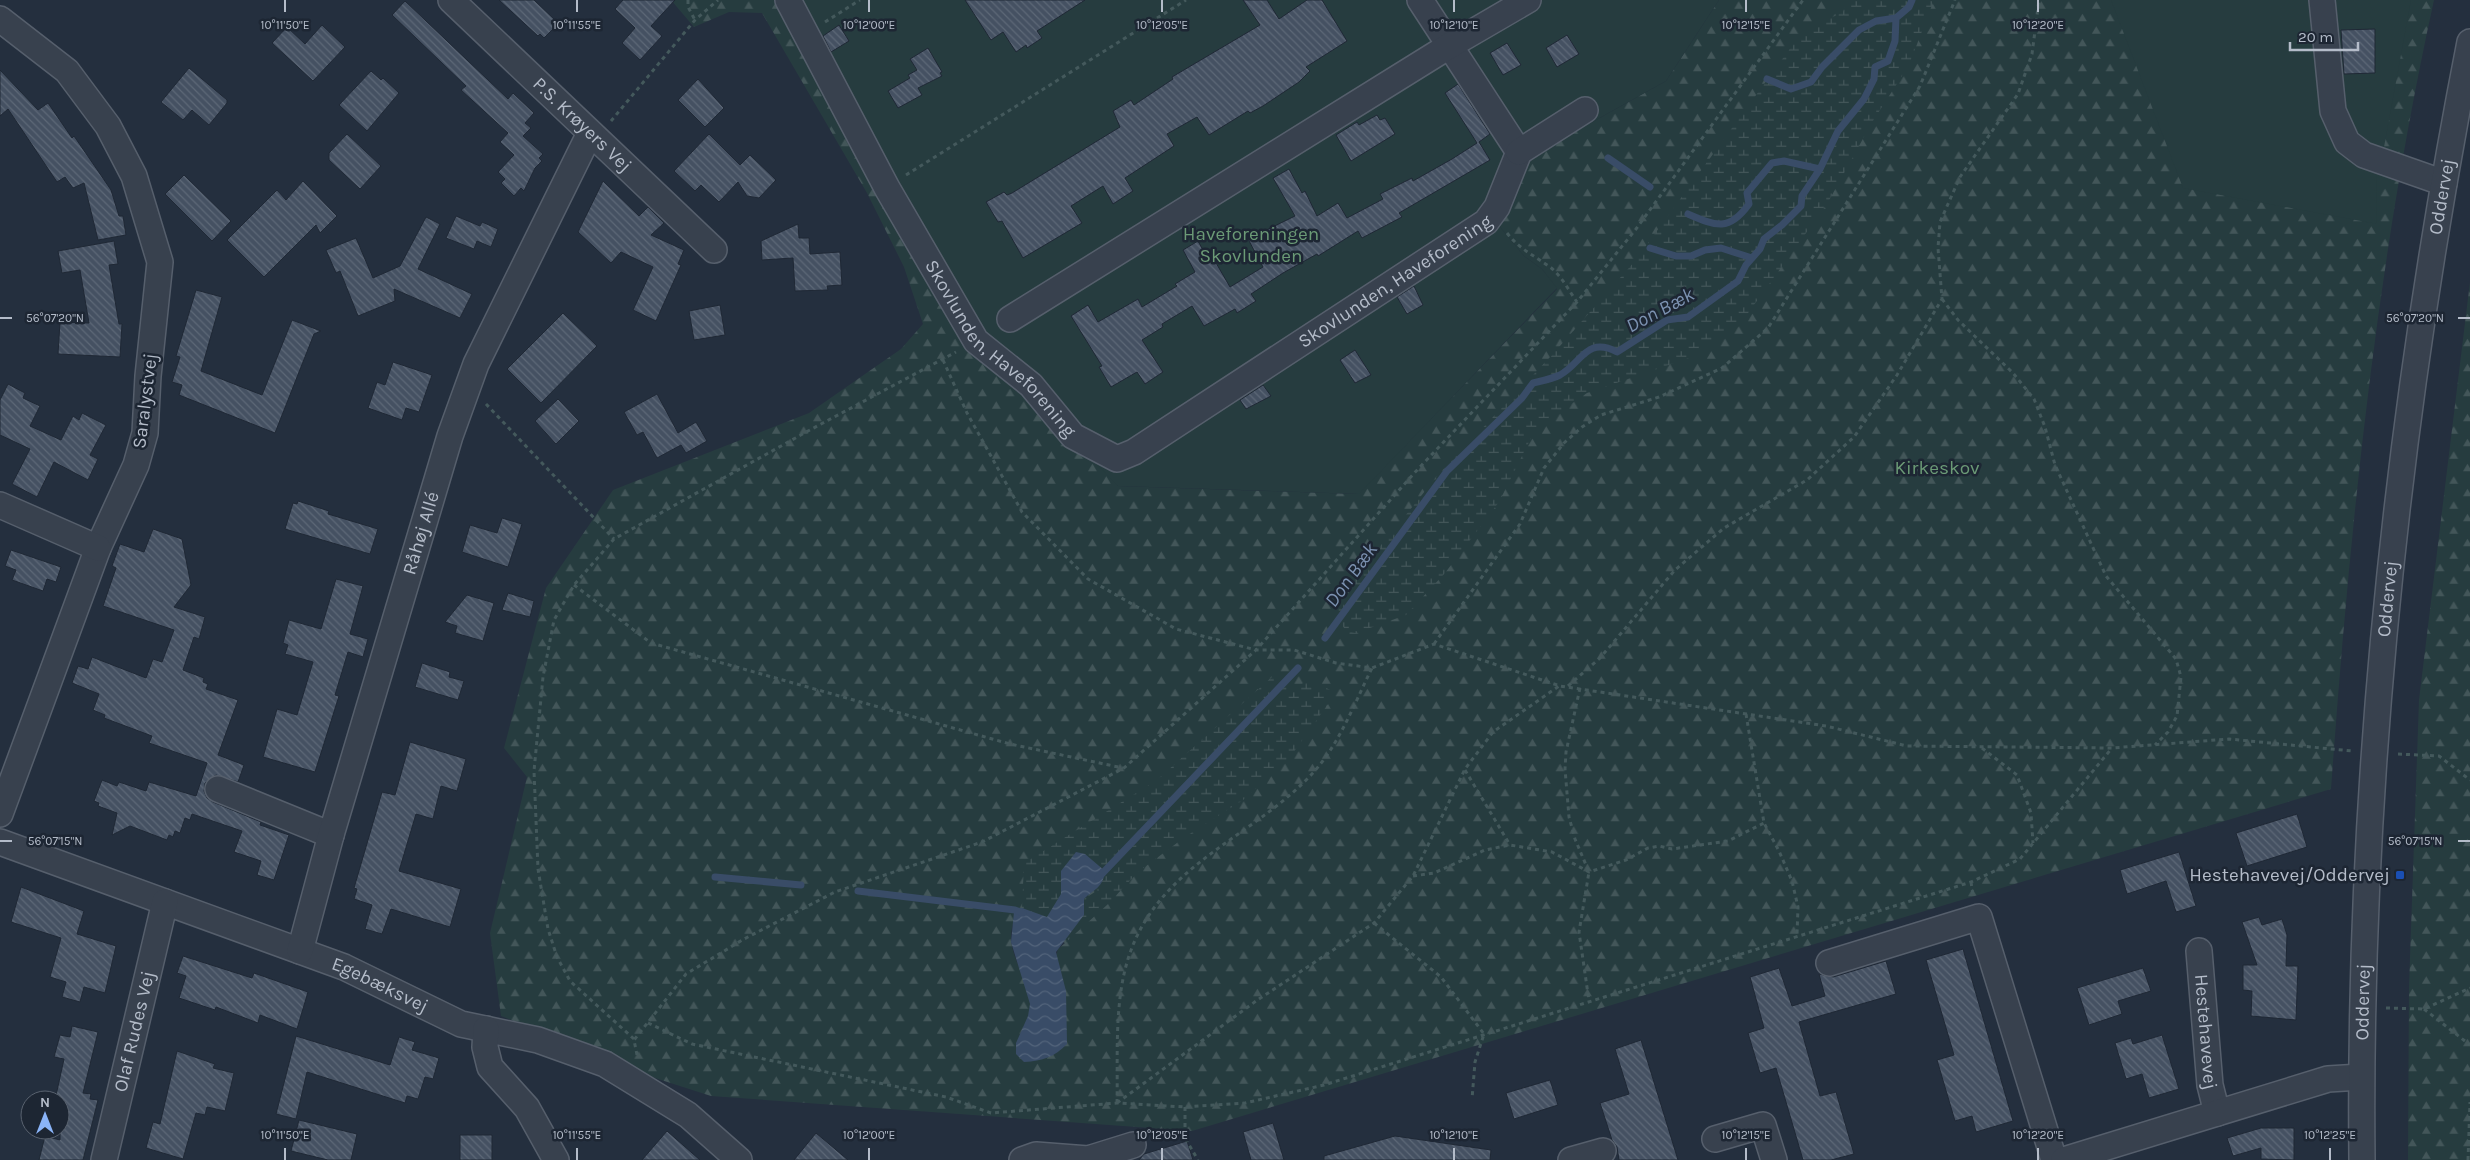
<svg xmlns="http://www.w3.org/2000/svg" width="2470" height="1160" viewBox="0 0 2470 1160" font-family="Karla,sans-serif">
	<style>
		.forest { fill: url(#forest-firs); fill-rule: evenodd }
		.wetland { fill: url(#wetland-marsh) }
		.green { fill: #263c3f }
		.water { fill: url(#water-waves) }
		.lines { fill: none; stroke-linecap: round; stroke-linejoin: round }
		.stream { stroke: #394c67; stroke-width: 7 }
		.building { fill: url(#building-back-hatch); stroke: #1f2835 }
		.minor-casing { stroke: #565f6c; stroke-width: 28 }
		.path { stroke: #44595c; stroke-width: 3; stroke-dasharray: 4 4; stroke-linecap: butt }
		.minor { stroke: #38414e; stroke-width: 25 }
		.ticks { fill: none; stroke: #b4bcc9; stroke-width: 2 }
		.transit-dot { fill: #1a4fb4; stroke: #1d2633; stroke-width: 2 }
		.labels { text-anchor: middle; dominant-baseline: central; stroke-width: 5; stroke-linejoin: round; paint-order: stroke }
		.street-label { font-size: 19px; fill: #b4bcc9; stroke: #1d2633 }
		.park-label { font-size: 19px; fill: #6b9a76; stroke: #1d2633 }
		.poi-label { font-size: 19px; fill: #b4bcc9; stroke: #1d2633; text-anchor: end }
		.water-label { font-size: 20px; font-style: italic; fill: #7c92b1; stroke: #1d2633 }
		.ticks-label { font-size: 12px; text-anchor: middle; fill: #b4bcc9; stroke: #1d2633; stroke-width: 5; stroke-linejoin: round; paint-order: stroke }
	</style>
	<defs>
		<pattern id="forest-firs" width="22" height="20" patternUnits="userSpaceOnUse" patternTransform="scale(1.25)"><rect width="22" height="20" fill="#263c3f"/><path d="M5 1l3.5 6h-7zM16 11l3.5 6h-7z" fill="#435659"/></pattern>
		<pattern id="wetland-marsh" width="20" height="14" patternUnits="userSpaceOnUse" patternTransform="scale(1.25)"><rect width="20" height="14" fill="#263c3f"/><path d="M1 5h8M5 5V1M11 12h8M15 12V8" fill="none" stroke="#435659"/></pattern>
		<pattern id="water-waves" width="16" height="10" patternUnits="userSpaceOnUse" patternTransform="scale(1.25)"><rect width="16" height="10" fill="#394c67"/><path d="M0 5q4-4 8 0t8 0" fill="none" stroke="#53647b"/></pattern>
		<pattern id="building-back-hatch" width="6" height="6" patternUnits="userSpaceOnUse" patternTransform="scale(1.25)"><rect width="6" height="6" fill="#455162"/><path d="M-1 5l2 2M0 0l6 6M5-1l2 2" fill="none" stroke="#5d6877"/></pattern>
	</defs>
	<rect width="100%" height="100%" fill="#242f3e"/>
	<path class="forest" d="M671,0H780L1118,486L1358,494L1557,289L1542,269L1524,256L1496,222L1526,159L1666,81L1719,0H2434C2377,259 2350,525 2331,789L1192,1131L711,1096L655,1078L501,1016L490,933L527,777L504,748L546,588L613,490L809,413L901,349L923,324L904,267L867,193L762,13L729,12L694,27ZM1015,919L1065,943L1058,949L1056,957L1016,1043C1022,1030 1031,1016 1030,1002C1028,973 1001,949 1015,919Z
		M2470,282V1160H2408L2409,987L2419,700Z"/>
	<path class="wetland" d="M1846,0H1934L1909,65L1871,124L1827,204L1738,327L1695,356L1587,393L1536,428L1499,502L1445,573L1406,615L1356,633L1347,632L1332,611L1343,588L1389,536L1437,476L1552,355L1635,261L1802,32L1843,12Z
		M1272,677L1292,688L1311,680L1336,693L1288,760L1243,800L1185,837L1138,872L1107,905L1065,943L1084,915V899L1098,890L1061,871V894L1047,918L1022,908L1024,863L1157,780Z"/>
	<path class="green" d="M780,0H1719L1666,81L1526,159L1496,222L1524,256L1542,269L1557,288L1359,494L1118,486L964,331Z
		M2111,0H2411L2384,147L2376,159L2377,224L2183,188Z"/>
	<path class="water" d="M1076,852L1085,854L1105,871C1103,888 1094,889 1084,899V915L1056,952L1066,991L1067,1044C1054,1057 1043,1061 1024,1062L1016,1054V1043L1028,1016L1030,1004L1011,942L1014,912L1015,910L1022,908L1047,917L1061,894V871Z"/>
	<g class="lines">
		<path class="stream" d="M1767,79L1791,89L1811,82L1822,67L1859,30L1876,21L1896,18
			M1608,158L1650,187
			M1688,214C1716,226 1729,232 1749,204L1747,193L1772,163L1784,161L1820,169
			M1650,248L1676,256H1691L1705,250L1721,248L1752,258
			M1325,638L1447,471L1522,398L1533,383C1541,381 1552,379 1560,375C1582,363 1586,336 1617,352L1667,320L1688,317L1738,281L1746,265L1760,249L1764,239L1782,225L1801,206L1802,196L1820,169L1838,131L1864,99L1874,79L1875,67L1888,61L1895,41L1896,18L1909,7L1912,0
			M715,877L801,885
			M1098,878L1298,668
			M858,891L1015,910L1023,913"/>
	</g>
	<path class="building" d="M499,0H534L555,20L553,21L557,25L544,38L540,34L538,36Z
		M623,0H675L651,26L662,36L640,60L622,43L635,28L615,9Z
		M965,0H1085L1037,31L1042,38L1027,48L1026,45L1016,52L1003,32L991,40Z
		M1243,0H1267L1279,19L1307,0H1322L1347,41L1306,67L1310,71L1299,82L1263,106L1250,113L1248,111L1209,135L1197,117L1167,134L1174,146L1125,178L1133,191L1113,204L1103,186L1071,206L1082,223L1023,258L1002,221L998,222L986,202L1004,192L1007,195L1012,193L1120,127L1113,111L1131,100L1134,105L1173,79L1172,77L1260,25Z
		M405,1L508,99L513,93L534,113L525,123L531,128L523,136L543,154L539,158L542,161L535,168L524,191L521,188L514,196L501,183L505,179L498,172L514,155L500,142L508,133L461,90L466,86L392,15Z
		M322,25L345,47L313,81L272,43L287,27L305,44Z
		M839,25L849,41L831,52L823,36Z
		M2375,29V73L2344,74L2341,30Z
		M1567,35L1579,54L1557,67L1546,48Z
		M1507,43L1521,65L1503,75L1490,53Z
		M928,48L942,72L940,73L942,76L918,88L922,95L898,108L888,91L910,78L908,75L917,70L910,59Z
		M189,68L227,100V103L209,125L192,110L183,120L161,102Z
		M0,70L38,110L48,103L72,138L74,136L111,190L119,216H123L126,235L98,240L84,183L73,188L65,177L57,182L8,109L0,116Z
		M371,71L381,80L383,78L399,93L367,131L339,105Z
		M698,79L724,108L705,127L678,100Z
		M1458,84L1490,134L1479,142L1490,160L1399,213L1402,217L1362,238L1358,231L1318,256L1317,254L1283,273L1251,294L1256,301L1237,313L1235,309L1204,326L1192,306L1162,324L1163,327L1142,340L1163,372L1145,384L1137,372L1111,387L1099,367L1102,366L1071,316L1088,305L1098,322L1138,299L1142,307L1177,286L1175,284L1195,272L1183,250L1198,241L1208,259L1212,256L1230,287L1263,267L1248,239L1295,216L1273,178L1289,169L1302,193L1305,191L1317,216L1338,203L1347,218L1383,199L1380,194L1412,178L1413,181L1452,159L1477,143L1445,93Z
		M1377,115L1380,120L1385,118L1395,134L1351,161L1336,135L1357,122L1359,125Z
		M347,134L381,166L360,189L329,160V153Z
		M709,134L740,165L750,155L776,180L759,198L747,196L738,182L719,202L701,185L695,191L674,171Z
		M184,175L231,221L212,241L165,194Z
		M303,181L337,216L320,233L316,225L264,277L227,240L277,190L286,200Z
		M603,181L639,216L648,207L664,223L651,235L684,250L678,264L681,265L656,321L633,310L653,267L621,252L611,263L578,232Z
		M456,216L480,226L482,222L498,229L491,247L477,241L474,249L446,238Z
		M426,217L440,224L418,269L472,294L460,318L394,289L395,301L358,316L340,271L336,273L326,250L356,238L373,278L400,266Z
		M798,224L799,238H809L810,254L840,252L842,285L827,286L828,290L795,291L793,258L762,260L761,241Z
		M114,241L118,264L109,265L119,324H122L120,357L58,354L60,322L89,323L80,270L62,273L58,251Z
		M1414,286L1423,305L1407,314L1397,297Z
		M196,290L222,297L201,371L262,395L292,320L321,331L314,334L275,433L179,395L182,385L172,382L180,357L176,356Z
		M720,305L725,335L694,340L689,311Z
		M563,313L597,346L541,403L507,369Z
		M1355,350L1371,375L1355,383L1340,360Z
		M393,362L432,375L419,412L406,408L402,420L368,408L377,382L385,385Z
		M8,384L25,393L23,398L40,406L30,426L61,440L73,416L79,420L82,413L106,425L90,455L98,459L88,480L54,462L37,497L12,484L30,449L0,435V400Z
		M1263,385L1271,396L1246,409L1240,400Z
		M657,394L678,433L696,422L707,441L686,453L681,445L657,458L643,432L637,435L624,412Z
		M558,399L579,421L556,444L535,421Z
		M298,501L329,511L328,514L378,529L370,554L285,529L293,503L297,504Z
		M502,518L522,524L508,567L462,552L470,525L497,533Z
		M153,529L182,539L191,585L174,607L205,617L199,639L194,637L183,670L204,678L203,682L208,684L206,689L238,700L218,755L244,765L238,782L216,775L205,783L204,791L207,798L213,802L261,822L260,825L289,835L274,880L257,875L261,861L234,852L242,831L192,814L190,820L185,818L180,833L175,831L173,837L169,835L167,840L130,826L112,835L117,813L98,806L99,803L94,801L102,780L117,786L119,782L146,791L149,782L196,796L207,763L149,743L152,736L104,718L105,715L93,710L99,694L72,683L78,666L88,669L92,657L146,678L153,659L162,662L174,630L103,606L116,568L112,566L120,544L144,552Z
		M11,550L61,567L56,582L47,579L43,591L12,580L16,570L5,566Z
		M336,579L363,586L350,634L368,639L363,657L348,652L335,695L339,696L315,772L263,757L277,709L297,715L313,662L285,654L288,645L283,643L289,620L321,629Z
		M508,593L534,601L530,617L502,610Z
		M467,595L494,603L483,641L455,633L457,626L445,622Z
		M422,663L450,672L449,677L464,681L458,700L415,687Z
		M410,742L466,759L457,791L441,786L433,819L416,814L399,871L461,889L450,927L391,909L382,934L365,929L372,905L354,899L357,889L354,888L382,792L395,795Z
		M2297,814L2307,847L2247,866L2236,833Z
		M2179,852L2196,906L2176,912L2166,881L2127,894L2120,870Z
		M21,887L84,911L77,934L116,946L105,993L84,987L80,1002L62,997L66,982L50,977L61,938L11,922Z
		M2259,917L2262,925L2282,919L2287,935L2286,966H2298L2296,1020L2251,1016L2252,991L2243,990V965H2257L2242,922Z
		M1963,949L2013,1121L1976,1132L1972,1116L1955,1121L1937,1060L1954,1055L1926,960Z
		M183,956L252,978L254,973L308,992L297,1029L260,1015L258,1023L216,1007L215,1010L179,998L186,976L177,973Z
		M1886,961L1896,994L1799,1022L1820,1096L1836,1092L1854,1154L1831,1160H1803L1776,1068L1760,1073L1748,1033L1764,1028L1750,977L1779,968L1792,1006L1825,996L1819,974L1833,977Z
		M2143,968L2151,991L2118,1001L2122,1014L2089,1025L2077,988Z
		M72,1026L98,1032L83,1093L91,1094L90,1099L98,1100L83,1160H39L45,1136L60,1140V1100H55L64,1059L54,1057L60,1035L70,1037Z
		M2162,1035L2179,1089L2149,1098L2142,1074L2126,1079L2115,1043L2131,1038L2133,1044Z
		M296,1036L390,1065L399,1037L415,1042L412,1050L439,1058L433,1079L425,1077L418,1099L407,1096L405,1103L307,1072L296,1119L276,1114Z
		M1641,1040L1678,1160H1619L1617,1147L1612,1140L1600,1103L1629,1094L1615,1049Z
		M177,1051L215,1064L213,1068L234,1073L225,1111L207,1107L205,1115L196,1113L183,1159L146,1148L153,1122L160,1124Z
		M1550,1080L1558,1105L1514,1119L1506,1093Z
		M299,1120L357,1134L351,1160H328L291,1151Z
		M1273,1123L1284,1160H1251L1243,1132Z
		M2261,1128H2294V1160L2261,1159V1148L2233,1156L2227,1138Z
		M667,1131L700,1160H642Z
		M816,1133L848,1160H794Z
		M460,1135H492V1160H460Z
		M1395,1136L1491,1150L1490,1160H1324V1156Z
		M1187,1141L1193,1160H1139L1144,1154Z"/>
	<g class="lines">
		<defs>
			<g id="minor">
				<path id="s1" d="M451,0L714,250"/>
				<path id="s2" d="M788,0L887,188L976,341L1031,385L1073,436L1117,459L1134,452L1486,222L1497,207L1519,152"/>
				<path d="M1420,0L1519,152"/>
				<path d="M2322,0L2333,111L2347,142L2364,155L2444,183"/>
				<path d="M0,19L67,71L108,126L134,176L160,262L148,376L145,433L136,465L98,548L0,814"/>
				<path d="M1519,152L1585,110"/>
				<path d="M1010,319L1449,46L1528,0"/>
				<path d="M0,505L98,548"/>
				<path d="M218,789L331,835"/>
				<path id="s3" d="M0,842L344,967L461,1024L538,1040L605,1064L688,1115L739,1160"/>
				<path id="s4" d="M300,951L331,835L450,436L476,364L590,133"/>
				<path id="s5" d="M2199,951L2210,1085L2217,1113"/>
				<path d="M1829,963L1979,917L2054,1160"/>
				<path d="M486,1029L485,1047L490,1067L527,1108L556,1160"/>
				<path d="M1715,1139L1763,1125L1774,1160"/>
				<path id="s6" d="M104,1160L165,902"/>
				<path d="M1022,1160L1036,1155L1088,1159L1133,1145"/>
				<path d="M1571,1160L1603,1151"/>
				<path d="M2064,1160L2328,1079L2361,1077"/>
				<path id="s7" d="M2362,1160C2358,785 2398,410 2470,42"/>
			</g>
		</defs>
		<use href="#minor" class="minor-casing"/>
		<path class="path" d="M688,0V7L695,20
			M825,22L860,0
			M611,121L695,20L718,0
			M906,175L1186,0
			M1507,233C1519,249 1535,256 1550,267C1561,275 1569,291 1577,302
			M1942,299L1958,320L2013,373L2034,399L2045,427L2055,465L2106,576L2176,659L2181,677L2177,716L2168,732L2155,745
			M943,360L967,413L1022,512L1088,579L1176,629L1256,650H1294L1336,663L1372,668L1434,644L1560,686L1826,726L1907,746L2112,748L2229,739L2352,751
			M486,404L614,539
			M574,585L651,643L1010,744L1123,768
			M1434,644L1520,524L1544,468L1564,443L1582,427L1601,415L1659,397L1722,368L1768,328L1920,86L1955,0
			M1568,686L1600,658L1675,570L1724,528L1807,480L1854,437L1897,375L1942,299L1938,248L1940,222L1960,177L2018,94L2032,54L2039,0
			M1580,688L1566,752L1565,769L1569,817L1575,839L1589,872L1579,932L1589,1001
			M1746,714L1764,823L1779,851L1792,881L1798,907L1797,935
			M1982,748L2017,775L2031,813L2033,843
			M2398,754L2439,756L2470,780
			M1465,770L1510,845
			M1413,876L1434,873L1485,850L1510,845L1552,852L1589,872L1626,860L1648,848L1659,846L1672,849L1728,841L1764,823
			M1971,882L1973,895
			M1374,923L1441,977L1484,1034L1475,1062L1472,1099
			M2386,1008L2424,1009L2470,988
			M2424,1009L2470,1045
			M648,1023L692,1044L946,1097L991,1113L1117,1103L1185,1107L1245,1103L1324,1085L1971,882L2020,859L2112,748
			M634,1039L570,981L557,957L548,929L538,869L534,771L543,677L554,620L574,585L614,539L808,431L956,352
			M637,1055L634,1040L686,974L744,939L835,892L982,842L1124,768L1256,650L1418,469L1577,302L1636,229L1803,0
			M1117,1103L1256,1001L1374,923L1413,876L1465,769L1493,732L1559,686
			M1117,1103C1118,1056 1114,1004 1128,959C1157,866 1249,840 1310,776C1339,746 1354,704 1372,668
			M1185,1107V1138L1198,1160
			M2468,1160L2470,1102"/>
		<use href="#minor" class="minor"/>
	</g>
	<path class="ticks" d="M285,0V12M577,0V12M869,0V12M1162,0V12M1454,0V12M1746,0V12M2038,0V12M0,318H12M2458,318H2470M0,841H12M2458,841H2470M285,1148V1160M577,1148V1160M869,1148V1160M1162,1148V1160M1454,1148V1160M1746,1148V1160M2038,1148V1160M2330,1148V1160"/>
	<rect class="transit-dot" x="2395" y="870" width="10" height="10" rx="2.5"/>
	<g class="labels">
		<g class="street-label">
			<text stroke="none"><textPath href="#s1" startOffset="181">P.S. Krøyers Vej</textPath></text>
			<text stroke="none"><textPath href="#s7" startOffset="968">Oddervej</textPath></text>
			<text stroke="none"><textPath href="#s2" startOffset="906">Skovlunden, Haveforening</textPath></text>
			<text stroke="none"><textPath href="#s2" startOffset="411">Skovlunden, Haveforening</textPath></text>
			<text transform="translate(145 401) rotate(-83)">Saralystvej</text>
			<text stroke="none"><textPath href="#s4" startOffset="435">Råhøj Allé</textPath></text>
			<text stroke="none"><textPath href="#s7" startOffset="562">Oddervej</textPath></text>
			<text stroke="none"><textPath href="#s3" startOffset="406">Egebæksvej</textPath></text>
			<text stroke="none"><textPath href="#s7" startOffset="158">Oddervej</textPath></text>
			<text stroke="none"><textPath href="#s6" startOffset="132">Olaf Rudes Vej</textPath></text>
			<text stroke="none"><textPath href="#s5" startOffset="81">Hestehavevej</textPath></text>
		</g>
		<g class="park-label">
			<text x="1251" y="234">Haveforeningen<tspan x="1251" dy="22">Skovlunden</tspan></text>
			<text x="1937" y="468">Kirkeskov</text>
		</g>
		<g class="poi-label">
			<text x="2390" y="875">Hestehavevej/Oddervej</text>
		</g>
		<g class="water-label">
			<text transform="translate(1660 310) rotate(-28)">Don Bæk</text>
			<text transform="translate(1351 575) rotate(-54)">Don Bæk</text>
		</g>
	</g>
	<g class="ticks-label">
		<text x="285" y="29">10°11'50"E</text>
		<text x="577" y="29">10°11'55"E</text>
		<text x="869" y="29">10°12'00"E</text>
		<text x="1162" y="29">10°12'05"E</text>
		<text x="1454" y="29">10°12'10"E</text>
		<text x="1746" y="29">10°12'15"E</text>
		<text x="2038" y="29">10°12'20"E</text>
		<text x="55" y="322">56°07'20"N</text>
		<text x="2415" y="322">56°07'20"N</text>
		<text x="55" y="845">56°07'15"N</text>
		<text x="2415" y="845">56°07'15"N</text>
		<text x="285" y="1139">10°11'50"E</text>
		<text x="577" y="1139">10°11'55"E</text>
		<text x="869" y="1139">10°12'00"E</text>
		<text x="1162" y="1139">10°12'05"E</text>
		<text x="1454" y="1139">10°12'10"E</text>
		<text x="1746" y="1139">10°12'15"E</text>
		<text x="2038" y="1139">10°12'20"E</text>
		<text x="2330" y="1139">10°12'25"E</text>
	</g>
	<g transform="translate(45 1115)"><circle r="24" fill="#1d2633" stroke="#59626f"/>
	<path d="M0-4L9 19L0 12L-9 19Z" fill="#8ab4f8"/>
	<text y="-8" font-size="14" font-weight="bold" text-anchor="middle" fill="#b4bcc9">N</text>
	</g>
	<path d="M2290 42v8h68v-8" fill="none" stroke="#b4bcc9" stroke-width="2.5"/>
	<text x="2298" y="42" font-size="15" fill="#b4bcc9" stroke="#1d2633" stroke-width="4" paint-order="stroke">20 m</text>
</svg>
